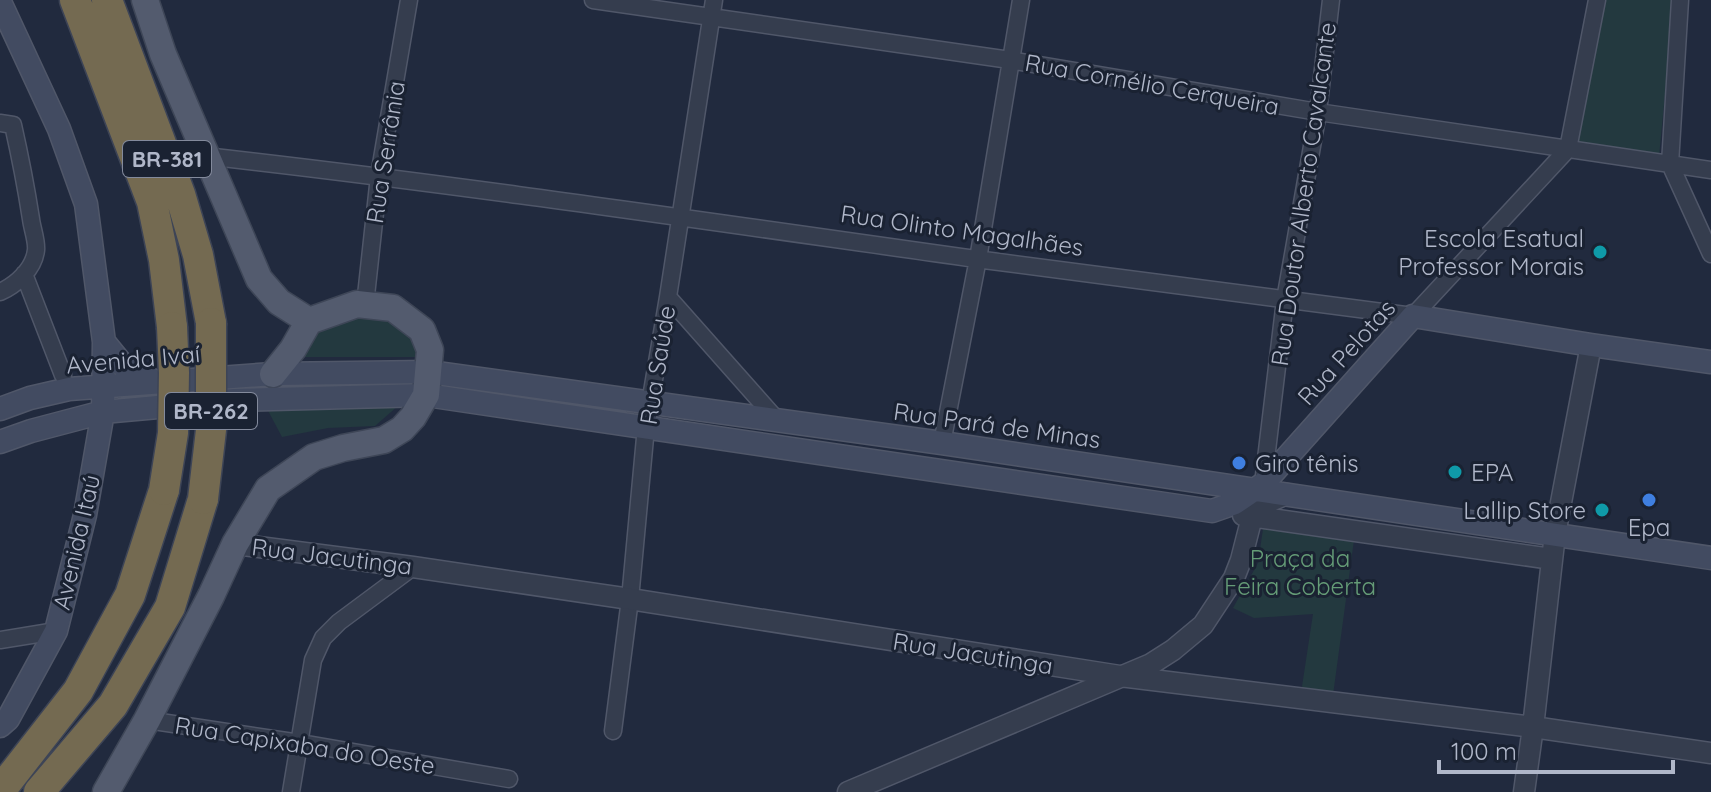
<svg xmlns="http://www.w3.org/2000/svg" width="1711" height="792" viewBox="0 0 1711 792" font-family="Quicksand,sans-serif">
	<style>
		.green { fill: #23393f }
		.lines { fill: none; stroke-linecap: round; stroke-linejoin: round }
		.minor-casing { stroke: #505769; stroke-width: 19 }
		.tertiary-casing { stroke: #505769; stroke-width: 23 }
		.secondary-casing { stroke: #505769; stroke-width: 25 }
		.primary-casing { stroke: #3e4657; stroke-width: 29 }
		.motorway-casing { stroke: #3d4456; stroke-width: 33 }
		.minor { stroke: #353d4e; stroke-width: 16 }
		.tertiary { stroke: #353d4e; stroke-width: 20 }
		.secondary { stroke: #424b61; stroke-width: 22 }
		.primary { stroke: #535b6e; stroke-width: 26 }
		.motorway { stroke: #746a51; stroke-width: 30 }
		.motorway-bridge-casing { stroke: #3d4456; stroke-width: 33; stroke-linecap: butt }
		.motorway-bridge { stroke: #746a51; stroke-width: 30 }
		.culture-dot { fill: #0f9aa8; stroke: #1a2232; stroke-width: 3 }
		.shop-dot { fill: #3f7fe0; stroke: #1a2232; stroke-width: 3 }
		.labels { text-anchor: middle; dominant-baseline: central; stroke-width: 6; stroke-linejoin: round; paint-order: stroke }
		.shield { fill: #1a2232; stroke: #838a9c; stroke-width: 2 }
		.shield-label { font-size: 22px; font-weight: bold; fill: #b0b7c9 }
		.street-label { font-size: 24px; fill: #b0b7c9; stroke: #1a2232 }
		.poi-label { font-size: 24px; fill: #b0b7c9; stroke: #1a2232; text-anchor: end }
		.park-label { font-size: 24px; fill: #659c77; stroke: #1a2232 }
	</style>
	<rect width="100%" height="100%" fill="#212a3e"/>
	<path class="green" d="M1604,0H1674L1659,157L1574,145Z
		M365,308L406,329L419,357H301L317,327Z
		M265,405H399L375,426L328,428L282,437Z
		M1264,522L1354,540L1333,695L1301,693L1313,614L1254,618L1233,608L1258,563Z"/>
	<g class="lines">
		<defs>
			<path id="minor" d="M593,0L1010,60L1318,112L1711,170
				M1680,0L1670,164L1711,254
				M0,123L13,125C20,156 26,187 31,219C32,228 37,241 36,250C34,269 16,285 0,292
				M205,156C463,185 719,223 976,259C1121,279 1267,297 1413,316L1568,149L1597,0
				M24,274L63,375
				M668,297L777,420
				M365,305L379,176L409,0
				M942,443L978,259L1021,0
				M1263,484L1285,300L1318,112L1331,0
				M0,640L56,631
				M147,720L300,743L509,779
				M613,731L630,599L646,427L668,297L714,0
				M291,792L313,660L323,638L339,622L413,567"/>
			<path id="tertiary" d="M1243,515L1552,559
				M235,544L413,567L630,599L1120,676L1533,727L1711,753
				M848,792L1151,664L1173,650L1203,625L1234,578L1241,560L1252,517L1266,503L1287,494
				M1524,792L1533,727L1555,534L1591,345"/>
			<path id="secondary" d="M0,2L59,129L86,204L104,342L103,412L85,515L56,631L8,719L0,726
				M104,342L126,369L152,380
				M0,409L30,398L69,389L273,374L429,372L942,443L1711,558
				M0,442L31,431L103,412L235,400L426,395L1212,511L1235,503L1263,484L1413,316L1591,345L1711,362"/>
			<path id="primary" d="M145,0L163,54L259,279L279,302L309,321
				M273,374L293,349L309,321
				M106,792L147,720L211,596L235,544L268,489L314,457L343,448L384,440L402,429L413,417L426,395L430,350L422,330L393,308L357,304L309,321"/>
			<path id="motorway" d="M75,0L152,202L164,260L172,327
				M107,0L180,194L198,255L211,323
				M0,791L78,691L130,595L164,490
				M39,792L113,705L170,607L203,499"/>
		</defs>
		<use href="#minor" class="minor-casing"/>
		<use href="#tertiary" class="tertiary-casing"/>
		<use href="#secondary" class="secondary-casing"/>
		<use href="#primary" class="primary-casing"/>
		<use href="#motorway" class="motorway-casing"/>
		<use href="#minor" class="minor"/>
		<use href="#tertiary" class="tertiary"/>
		<use href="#secondary" class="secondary"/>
		<use href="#primary" class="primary"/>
		<use href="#motorway" class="motorway"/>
		<defs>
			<path id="motorway-bridge" d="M164,490L173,433L174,373L172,327
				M203,499L211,430V323"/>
		</defs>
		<use href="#motorway-bridge" class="motorway-bridge-casing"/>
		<use href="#motorway-bridge" class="motorway-bridge"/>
	</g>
	<g class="culture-dot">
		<circle cx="1600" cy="252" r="8"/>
		<circle cx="1455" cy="472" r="8"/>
		<circle cx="1602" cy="510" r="8"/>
	</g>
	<g class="shop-dot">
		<circle cx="1239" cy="463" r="8"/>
		<circle cx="1649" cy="500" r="8"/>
	</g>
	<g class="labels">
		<g class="shield">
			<rect x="123" y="141" width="88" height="36" rx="6"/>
			<rect x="165" y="393" width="92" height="36" rx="6"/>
		</g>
		<g class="shield-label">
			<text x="167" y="159">BR-381</text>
			<text x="211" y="411">BR-262</text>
		</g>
		<g class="street-label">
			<text transform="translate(1152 84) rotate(10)">Rua Cornélio Cerqueira</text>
			<text transform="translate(385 152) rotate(-81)">Rua Serrânia</text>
			<text transform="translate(1303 194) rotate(-82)">Rua Doutor Alberto Cavalcante</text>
			<text transform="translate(962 230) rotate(8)">Rua Olinto Magalhães</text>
			<text transform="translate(1346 352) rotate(-48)">Rua Pelotas</text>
			<text transform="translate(133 359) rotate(-5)">Avenida Ivaí</text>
			<text transform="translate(657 365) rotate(-81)">Rua Saúde</text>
			<text transform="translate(997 425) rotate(8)">Rua Pará de Minas</text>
			<text transform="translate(76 542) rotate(-77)">Avenida Itaú</text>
			<text transform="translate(332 556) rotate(7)">Rua Jacutinga</text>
			<text transform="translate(973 653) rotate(9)">Rua Jacutinga</text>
			<text transform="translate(305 745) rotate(9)">Rua Capixaba do Oeste</text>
		</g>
		<g class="poi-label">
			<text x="1584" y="238">Escola Esatual<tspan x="1584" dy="28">Professor Morais</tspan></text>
			<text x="1255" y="463" text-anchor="start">Giro tênis</text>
			<text x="1471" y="472" text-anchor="start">EPA</text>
			<text x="1586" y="510">Lallip Store</text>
			<text x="1649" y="527" text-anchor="middle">Epa</text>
		</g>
		<g class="park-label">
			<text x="1300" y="558">Praça da<tspan x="1300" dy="28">Feira Coberta</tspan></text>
		</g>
	</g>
	<path d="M1439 760v12h234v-12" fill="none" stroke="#b0b7c9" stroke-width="4"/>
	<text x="1451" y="760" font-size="24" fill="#b0b7c9" stroke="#1a2232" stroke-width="6" paint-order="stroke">100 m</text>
</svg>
